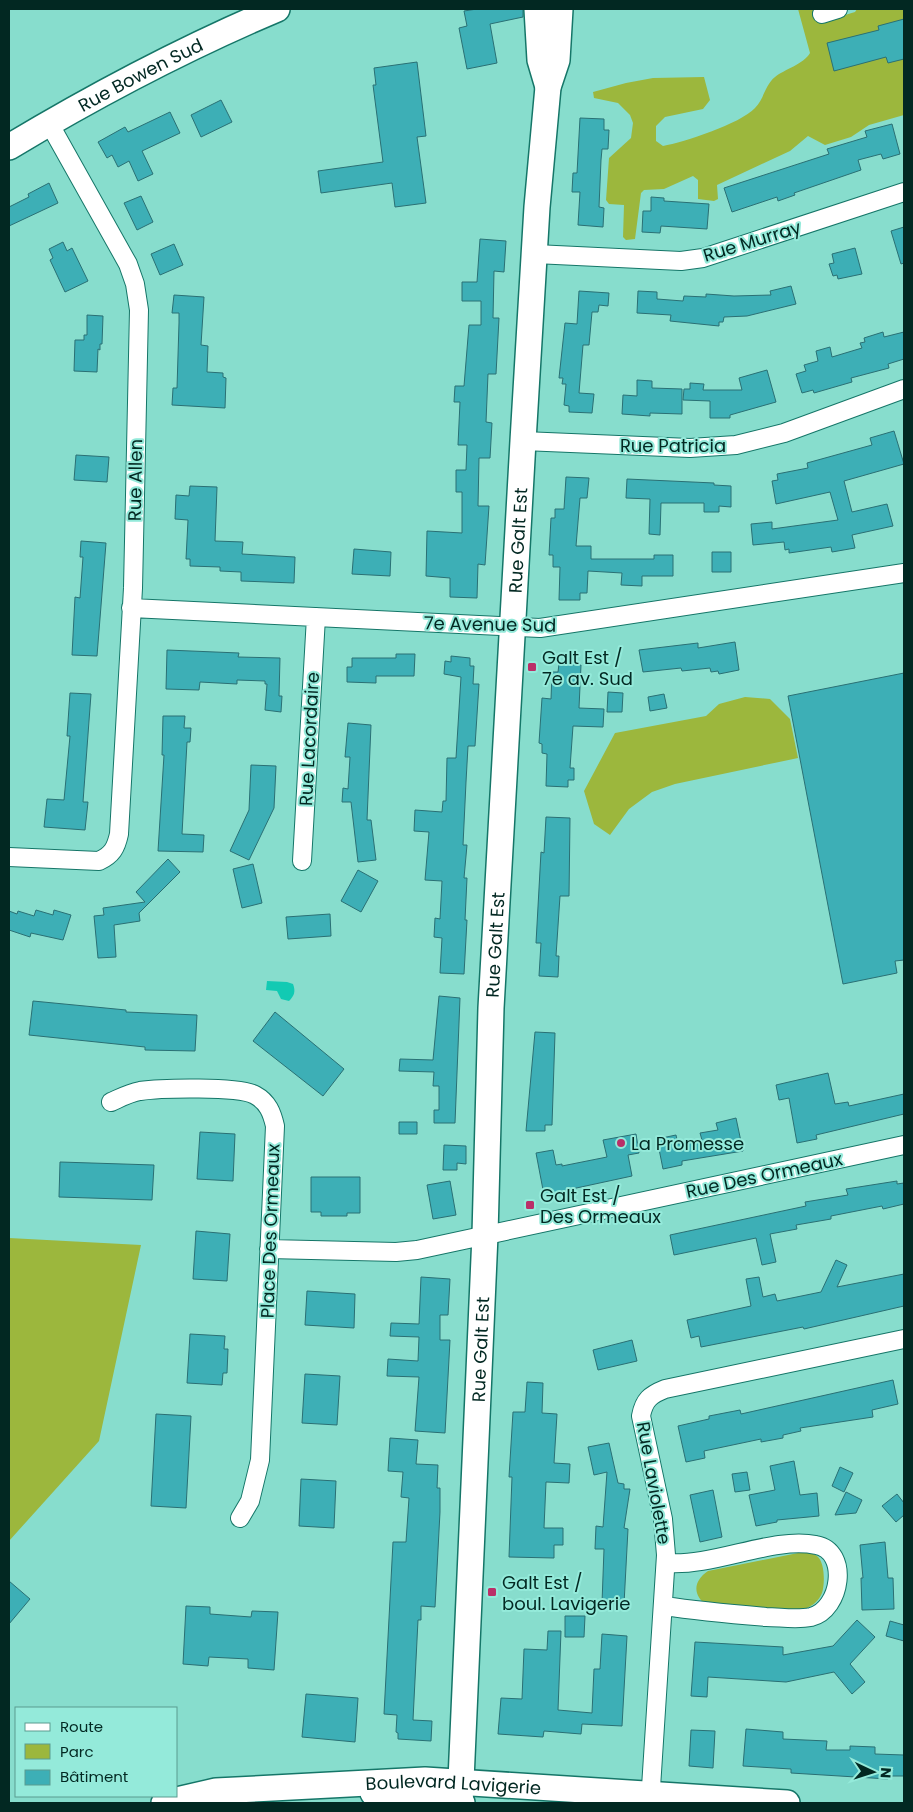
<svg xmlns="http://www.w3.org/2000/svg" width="913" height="1812" viewBox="0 0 913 1812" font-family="Poppins,sans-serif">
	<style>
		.green { fill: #9cb73d }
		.water { fill: #12cab3 }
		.building { fill: #3dafb6; stroke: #2a7074 }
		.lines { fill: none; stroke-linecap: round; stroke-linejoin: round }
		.street-casing { stroke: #157668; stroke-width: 20 }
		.secondary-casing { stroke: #157668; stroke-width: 28 }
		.street { stroke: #fff; stroke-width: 18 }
		.secondary { stroke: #fff; stroke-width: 25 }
		.poi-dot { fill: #ba2f68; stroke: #94eada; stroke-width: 2 }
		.labels { text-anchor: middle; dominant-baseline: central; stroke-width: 4; stroke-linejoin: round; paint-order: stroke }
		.street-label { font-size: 18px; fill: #022822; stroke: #94eada }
		.poi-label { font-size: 18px; fill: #022822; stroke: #94eada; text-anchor: start }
	</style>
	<rect width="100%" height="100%" fill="#87ddcd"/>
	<path class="green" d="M798,9H814L819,18L825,21L855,12L857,9H904V115L869,125L851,137L825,145L808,136L790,151L717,185L718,199L714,201L698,199V180L693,176L664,189L644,190L641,193L635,239L626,240L623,237L624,205L609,204L606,200L609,158L631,138L633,123L630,115L618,103L594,98L593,92L626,83L653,78L704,77L710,100L703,109L665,117L656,126V141L663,146C684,142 740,124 755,108C764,99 765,85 775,77C785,69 804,64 810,53Z
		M745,697L770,699L790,719L798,758L675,784L652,792L629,809L610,835L594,824L584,791L615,733L706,716L719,704Z
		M9,1238L141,1245L99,1441L9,1541Z
		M798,1553C805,1553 812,1552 817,1556C825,1562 825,1584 822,1593C819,1601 812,1606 805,1609C787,1617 730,1607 708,1606C692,1596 693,1581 708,1571Z"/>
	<path class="water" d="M267,981L287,982L293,984C296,992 294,996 289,1001L281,999L277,991L266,990Z"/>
	<path class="building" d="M477,9H523V17L490,24L497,63L467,69L459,28L467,26L464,11Z
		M904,19V59L888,63L886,57L834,71L827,43L879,30L878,26Z
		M417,62L426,136L417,137L426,203L395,207L392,183L321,193L318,171L383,162L373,85H376L374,68Z
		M221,100L232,122L201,137L191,115Z
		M170,112L180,133L142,151L153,174L138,181L129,161L118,167L112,155L107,158L98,142L125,127L128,132Z
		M580,118L604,119V130H609L608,149H602L601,160L599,207L604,208L603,227L578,225L580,192H572L573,173H577Z
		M892,124L900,154L883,159L881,154L858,160L861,170L794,193L795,195L778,201L777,197L732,212L724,188L829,154L827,149L867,137L865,131Z
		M49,183L58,203L9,226V207L29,197L28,194Z
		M141,196L153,222L137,230L124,203Z
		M651,197L664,198V201L709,204L707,229L661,226L660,233L642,232L643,211H651Z
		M904,227V263L901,264L891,231Z
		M480,239L506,241L504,272L494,271L493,318H499L496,374H488L486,422L492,423L490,458H479L478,506H489L485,565L478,564L477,598L450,597V578L426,576L427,531L462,533V492H456V470H466L467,445H458L460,402H454L455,386H464L469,325H481V301H462V282H477Z
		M63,242L67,251L72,248L88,281L65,292L50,260L53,258L49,249Z
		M174,244L183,265L160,275L151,254Z
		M855,248L862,274L838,279L837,275L833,276L829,264L834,263L832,254Z
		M791,286L796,304L747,316L724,317L723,322H719V326L670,321L671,315L637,313L638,291L657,292V299L683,301L684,296L706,297V294L734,296L771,295L770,291Z
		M579,291L609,293L608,306L599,305L598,312H592L589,345H583L579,393L594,394L592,413L569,412V406L564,405L566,384H562L563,378H559L565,323L577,324Z
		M174,295L204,297L201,345L208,346L207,372L223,373V377L226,378L225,408L172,405L173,388H177L179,323V313H172Z
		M87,315L103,316L102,344H100V350L98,349L97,372L74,371L75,340H84V335H87Z
		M883,332L884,337L904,332V359L888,364L889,368L851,378L852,382L814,393L813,390L802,393L796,374L806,371L804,365L818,361L816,351L830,347L832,357L862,348L860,343L865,342L864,338Z
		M767,370L776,402L730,415V418H710V401L683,400L684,389H690V383L704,384L703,390H742L739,378Z
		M637,380L652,381V388L682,389V414L650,413V416L622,414L623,395L637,396Z
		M894,431L904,464L844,481L852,512L887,504L893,526L852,535L855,548L832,552L831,547L789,553V549L785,550L784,542L753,545L751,524L772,522V529L838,520L830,492L776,504L772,481L778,480L777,474L808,468L807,463L872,445L870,438Z
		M76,455L109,457L107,482L74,480Z
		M566,477L589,478L587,498H580L576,546H591V559H654V555H673V576H642V586L621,585L622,573L588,571L587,593H580V600H559L560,567H553V555H549L551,518H555V509H564Z
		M627,479L714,483V485L731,486V507L719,506V512H704V503H661L660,535L649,534L650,499L626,498Z
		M190,486L217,487L215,541L243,542L242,554L295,557L294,583L241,581V572L220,571V567L190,566V559H186L188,520L175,519L176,495L189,496Z
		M81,541L106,543L97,656L72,655L75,597L80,598L83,557H80Z
		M354,549L391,552L390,576L352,574Z
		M712,552H731V572H712Z
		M735,642L739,670L719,674L718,671L711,672L710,668L682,671L681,668L643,672L639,650L698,643V648Z
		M167,650L239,653L238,657L280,658L279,696H282L281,712L265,710L267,684H265V681L237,680V684L200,682L199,690L166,689Z
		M396,654H415L414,676H376V683L347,682V667H352V658H396Z
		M451,656L470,658V666H474L473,684H479L475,746H468L466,782L463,845H467L464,878H467L465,920H467L464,974L440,973L442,938L434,937L435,918L440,919L442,881L425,880L429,832L414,831L415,810L442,812L443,801H446L447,758H456L461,677L444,674L445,661L451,662Z
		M559,664L581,665L579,708L604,709L603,727L573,726L570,768H574V780H568V787L546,786L547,754L542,753V744L539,743L542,698L551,699L552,672H558Z
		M904,673V960L895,961L897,973L843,984L788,696Z
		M608,692L623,693L622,712H607Z
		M70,693L91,694L83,802H88L85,830L44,827L47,799L64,800L70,736H67Z
		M664,694L667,708L650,711L648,697Z
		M163,716H185L184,728H191L190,742H187L182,834L204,835L203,852L158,851L164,755H162Z
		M348,723L371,725L367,820H371L376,860L358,862L351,802H342L343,788L348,789L350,757H345Z
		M251,765L276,766L274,808L249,860L230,851L249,810Z
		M546,817L570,818L569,896H560L556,956H559L558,977L539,976L541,943H536L541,852L544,853Z
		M168,859L180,872L139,913L140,921L114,925L116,957L98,958L94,916L104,915L103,908L145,902L136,892Z
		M253,864L262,903L242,908L233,869Z
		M358,870L378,881L361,912L341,901Z
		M36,910L53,915L54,910L71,915L63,940L31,933L30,937L9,930V911L17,914L18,911L34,916Z
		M330,914L331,936L288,939L286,917Z
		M439,996L460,998L455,1123H434V1110H439V1086H433L434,1072L399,1071L400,1059L433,1060Z
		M33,1001L126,1010V1012L197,1015L195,1051L145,1050V1047L29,1035Z
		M275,1012L344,1069L323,1096L253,1041Z
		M535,1032L555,1033L552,1125H545V1131H526Z
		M828,1073L835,1104L848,1102L849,1106L904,1094V1114L816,1135L817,1139L797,1143L789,1098L779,1100L776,1085Z
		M736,1118L743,1151L682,1161V1165L663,1169L657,1139L676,1135L678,1144L702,1140L700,1133L718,1130L716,1123Z
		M399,1122H417V1134H399Z
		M200,1132L235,1134L233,1181L197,1179Z
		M636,1134L639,1153L628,1155L632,1176L544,1195L536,1153L553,1150L556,1165L562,1164V1166L607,1157L603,1140Z
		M444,1145L466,1146V1164L457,1163V1170H443Z
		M60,1162L154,1165L152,1200L59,1197Z
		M311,1177H360V1213H347V1216H321V1212H311Z
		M450,1181L456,1215L433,1219L427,1185Z
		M897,1181V1184L904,1183V1204L883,1209L882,1206L831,1216V1219L796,1225L797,1229L770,1234L776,1262L762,1265L756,1238L674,1255L670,1235L806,1206L805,1202L848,1195L846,1189Z
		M196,1231L230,1234L227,1281L193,1279Z
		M836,1260L847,1265L837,1287L904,1274V1306L804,1329L803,1327L701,1347L699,1336L691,1338L687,1320L751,1306L746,1279L759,1277L763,1297L775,1294L777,1301L821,1292Z
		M421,1277L450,1279L448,1315H440V1340H450L445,1433L415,1431L419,1377L387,1376L388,1359L418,1361L419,1337L390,1336L391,1323L419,1324Z
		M307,1291L355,1294L354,1328L305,1325Z
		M190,1334L225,1336L224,1349H228L227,1373H223L222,1385L187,1383Z
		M632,1340L637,1361L598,1370L593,1350Z
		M305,1374L340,1376L337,1425L302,1423Z
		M893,1380L898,1404L872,1410L873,1417L800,1428L801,1431L783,1435V1438L761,1442V1439L704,1451L705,1458L686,1462L678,1426L709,1419V1416L740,1410L741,1414Z
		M527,1382L543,1383L542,1413L557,1414L554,1463L570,1464L569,1483L546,1482L544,1528H563V1545H554V1558L509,1557L512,1477H509L513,1412H525Z
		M156,1414L191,1416L186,1508L151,1506Z
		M390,1438L418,1440L416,1464L438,1465L437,1488H440V1512L435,1607L421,1606V1620H418L413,1720L432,1721L431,1741L398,1739V1733L396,1732L397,1715L384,1714L393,1542H406L409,1498L401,1497L403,1472L388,1471Z
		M609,1443L618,1483L624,1484V1489H630L624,1528L628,1529L624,1604L602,1603L604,1549H595L596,1526L603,1527L607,1472L594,1475L588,1447Z
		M794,1461L800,1495L817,1493L819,1516L777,1520V1522L756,1526L749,1495L775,1490L770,1466Z
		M840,1467L853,1473L844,1492L832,1486Z
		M747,1472L750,1490L735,1492L732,1474Z
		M301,1479L336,1481L334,1528L299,1526Z
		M713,1490L722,1537L700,1542L690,1495Z
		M846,1492L862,1500L856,1513L835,1515Z
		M897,1494L904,1503V1515L896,1522L882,1506Z
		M885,1542L888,1578H893L894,1609L862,1610L861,1578H863L860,1545Z
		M9,1581L30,1599L9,1624Z
		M186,1606L210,1607V1614L251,1617L252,1611L278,1612L274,1670L248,1668V1659L209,1657L208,1666L183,1664Z
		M565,1616H585L584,1637H565Z
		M857,1620L875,1637L850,1664L865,1682L852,1694L834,1672L786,1682L708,1677L707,1697L691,1696L695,1642L783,1647V1655L833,1646Z
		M890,1621L904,1625V1641L886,1636Z
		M548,1631H561L558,1710L592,1713L594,1669H600L602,1634L627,1636L622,1726L582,1724L581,1734L544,1731L543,1737L498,1734L501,1698L522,1699L524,1649L547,1650Z
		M306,1694L358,1698L355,1742L302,1737Z
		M746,1729L783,1732V1739L827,1741L826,1750H850V1746L875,1747V1754L904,1755V1776H888V1779L791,1773V1769L743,1766Z
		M691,1730L715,1731L713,1768L689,1766Z"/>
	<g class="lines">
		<defs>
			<path id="street" d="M822,14L838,9
				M535,254L681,261L703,258L904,192
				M523,441L690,448L736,445L784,433L904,389
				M131,608L540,628L904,573
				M9,857L99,861C112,855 116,848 119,834L133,588L139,310L135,284L128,264L49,123
				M302,861L316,617
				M111,1102C120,1098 129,1093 140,1091C160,1088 239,1086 255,1095C268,1102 272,1113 275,1126L260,1460L250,1501L240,1518
				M269,1249L396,1252L417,1250L904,1145
				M664,1606C698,1611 731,1614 766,1617C780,1617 796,1620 811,1617C841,1610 850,1551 816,1545C773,1536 715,1567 666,1563
				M650,1803L666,1555L663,1519L641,1416C644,1400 650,1395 665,1389L904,1339"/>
			<g id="secondary">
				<path d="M537,9L540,60L548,87"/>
				<path id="s1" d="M9,147C94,96 185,48 277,9"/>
				<path d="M373,1793L423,1801L462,1803"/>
				<path id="s2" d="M164,1803L216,1791L425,1780L787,1803"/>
				<path id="s3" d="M460,1803L485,1235L491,1008L523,441L537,207L548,87L557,60L560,9"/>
			</g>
		</defs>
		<use href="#street" class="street-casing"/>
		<use href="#secondary" class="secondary-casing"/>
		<use href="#street" class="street"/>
		<use href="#secondary" class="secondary"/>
	</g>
	<g class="poi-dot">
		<rect x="527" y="662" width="10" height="10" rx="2.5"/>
		<circle cx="621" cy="1143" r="5"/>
		<rect x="525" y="1200" width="10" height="10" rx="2.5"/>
		<rect x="487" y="1587" width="10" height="10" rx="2.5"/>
	</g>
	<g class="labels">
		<g class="street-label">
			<text stroke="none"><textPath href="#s1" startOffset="150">Rue Bowen Sud</textPath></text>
			<text transform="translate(752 241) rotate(-17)">Rue Murray</text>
			<text x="673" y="445">Rue Patricia</text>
			<text transform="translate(135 480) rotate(-89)">Rue Allen</text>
			<text stroke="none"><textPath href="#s3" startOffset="1264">Rue Galt Est</textPath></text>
			<text transform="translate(490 624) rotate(1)">7e Avenue Sud</text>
			<text transform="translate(309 739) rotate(-87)">Rue Lacordaire</text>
			<text stroke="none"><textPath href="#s3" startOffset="859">Rue Galt Est</textPath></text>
			<text transform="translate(764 1175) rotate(-12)">Rue Des Ormeaux</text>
			<text transform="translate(270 1231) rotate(-88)">Place Des Ormeaux</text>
			<text stroke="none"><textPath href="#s3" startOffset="454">Rue Galt Est</textPath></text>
			<text transform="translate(654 1483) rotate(80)">Rue Laviolette</text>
			<text stroke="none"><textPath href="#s2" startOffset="291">Boulevard Lavigerie</textPath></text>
		</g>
		<g class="poi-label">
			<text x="542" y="657">Galt Est /<tspan x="542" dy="21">7e av. Sud</tspan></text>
			<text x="631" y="1143">La Promesse</text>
			<text x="540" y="1195">Galt Est /<tspan x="540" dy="21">Des Ormeaux</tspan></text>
			<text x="502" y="1582">Galt Est /<tspan x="502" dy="21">boul. Lavigerie</tspan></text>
		</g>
	</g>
	<rect width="913" height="1812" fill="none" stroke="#022822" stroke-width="20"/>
	<rect x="15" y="1707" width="162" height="90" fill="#94eada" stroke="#5a9c90"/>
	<rect x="25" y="1723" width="25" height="8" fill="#ffffff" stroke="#5a9c90"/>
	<text x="60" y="1732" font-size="15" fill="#022822">Route</text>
	<rect x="25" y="1744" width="25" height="15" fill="#9cb73d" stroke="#5a9c90"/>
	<text x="60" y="1757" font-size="15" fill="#022822">Parc</text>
	<rect x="25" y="1770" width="25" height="15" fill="#3dafb6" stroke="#5a9c90"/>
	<text x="60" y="1782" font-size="15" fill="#022822">Bâtiment</text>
	<g transform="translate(873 1772) rotate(94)" stroke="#94eada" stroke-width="4" paint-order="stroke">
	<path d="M0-4L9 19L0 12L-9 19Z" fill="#022822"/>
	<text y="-8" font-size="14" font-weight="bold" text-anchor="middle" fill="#022822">N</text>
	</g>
</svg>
